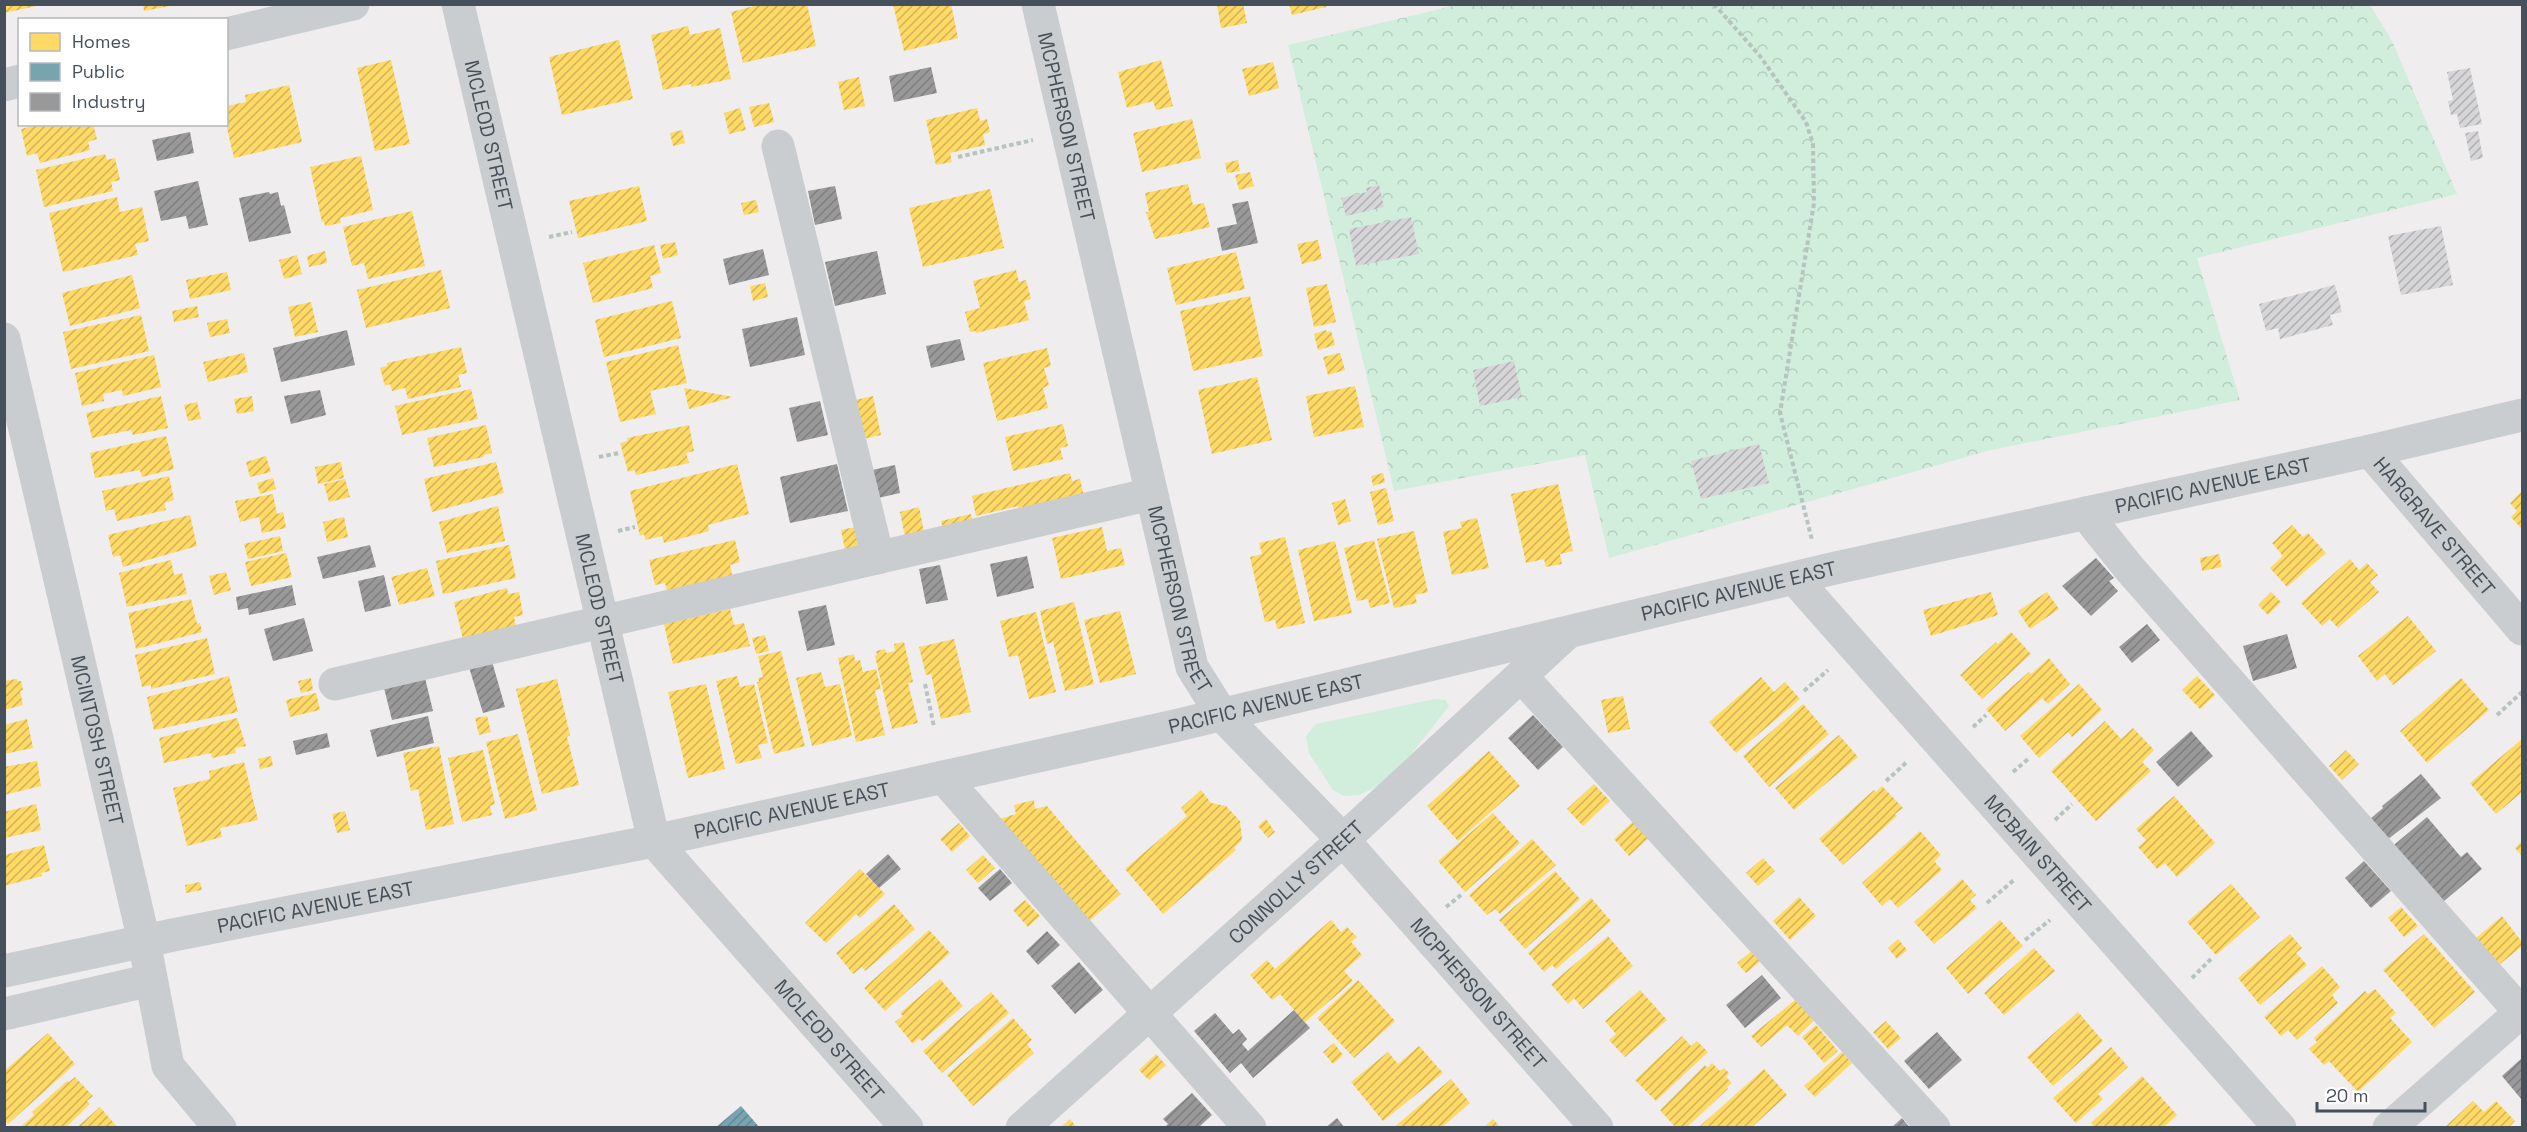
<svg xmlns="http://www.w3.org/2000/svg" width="2527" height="1132" viewBox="0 0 2527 1132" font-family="'Space Grotesk',sans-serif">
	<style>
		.grass { fill: #d1eedc }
		.park { fill: url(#park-crowns) }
		.homes { fill: url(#homes-hatch) }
		.public { fill: url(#public-hatch) }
		.industry { fill: url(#industry-hatch) }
		.building { fill: url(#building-hatch) }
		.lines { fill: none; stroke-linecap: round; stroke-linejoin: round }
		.path { stroke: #b6c3bf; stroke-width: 4; stroke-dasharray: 4.5 3; stroke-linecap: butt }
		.minor { stroke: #cacdcf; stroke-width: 33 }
		.labels { text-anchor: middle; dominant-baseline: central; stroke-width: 6; stroke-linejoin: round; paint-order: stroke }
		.street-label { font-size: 20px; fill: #45505a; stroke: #fff }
	</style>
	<defs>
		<pattern id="park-crowns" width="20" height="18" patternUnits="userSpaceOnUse" patternTransform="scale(1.5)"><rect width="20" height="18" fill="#d1eedc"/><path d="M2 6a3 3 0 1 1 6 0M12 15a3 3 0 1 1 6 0" fill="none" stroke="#b5cebf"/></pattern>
		<pattern id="homes-hatch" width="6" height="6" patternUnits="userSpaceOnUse" patternTransform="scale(1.5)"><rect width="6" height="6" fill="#ffd966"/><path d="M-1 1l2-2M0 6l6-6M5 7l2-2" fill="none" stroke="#d0b257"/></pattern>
		<pattern id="public-hatch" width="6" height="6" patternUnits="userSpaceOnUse" patternTransform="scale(1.5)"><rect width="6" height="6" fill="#76a5af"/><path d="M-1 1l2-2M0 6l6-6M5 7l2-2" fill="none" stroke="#638991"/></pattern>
		<pattern id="industry-hatch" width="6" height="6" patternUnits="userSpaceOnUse" patternTransform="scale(1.5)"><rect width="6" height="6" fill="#999"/><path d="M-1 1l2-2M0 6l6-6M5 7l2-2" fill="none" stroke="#7f7f80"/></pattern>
		<pattern id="building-hatch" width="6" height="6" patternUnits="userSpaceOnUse" patternTransform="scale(1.5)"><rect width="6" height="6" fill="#d6d5d7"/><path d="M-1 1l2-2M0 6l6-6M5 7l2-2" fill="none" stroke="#afafb1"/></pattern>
	</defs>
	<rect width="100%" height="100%" fill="#efeded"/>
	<path class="grass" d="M1435,699L1446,700L1449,706L1391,780L1359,795L1344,796L1333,790L1309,753L1306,736L1316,724Z"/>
	<path class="park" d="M1461,4L2370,5L2392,41L2457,194L2197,258L2240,400L1991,450L1609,558L1585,455L1394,491L1288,45Z"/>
	<path class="homes" d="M4,4H40L41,5L4,13Z
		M143,4H169L170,6L144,11Z
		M762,4H790V6L807,4L816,46L743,63L731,12Z
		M893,4H951L958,38L904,51Z
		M1217,4H1243L1247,23L1221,28Z
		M1289,4H1325L1326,7L1292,15Z
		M688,26L690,35L720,28L731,79L691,87V84L663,90L651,35Z
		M619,40L633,99L562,115L549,57Z
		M391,60L410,144L375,151L357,68Z
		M1161,60L1173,106L1156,110L1153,101L1127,108L1118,72Z
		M1273,62L1279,88L1249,96L1242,69Z
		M859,77L865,106L844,110L838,82Z
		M289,85L302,142L234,158L226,124V106L246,102L245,95Z
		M769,103L774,122L754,127L749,107Z
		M740,108L746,130L729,134L724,113Z
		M977,108L980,121L987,119L990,132L983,134L985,145L950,153L952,162L936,165L926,120Z
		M1192,119L1201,158L1142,172L1133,133Z
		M41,124H93L97,139L88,142L90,150L40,163L37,153L27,156L21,129Z
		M682,130L685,143L673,146L670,133Z
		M105,154L107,160L115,158L120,180L111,182L113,191L44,207L36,170Z
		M361,156L373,210L340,218L341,223L325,226L324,221L322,222L310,167Z
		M1238,160L1240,171L1227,173L1225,163Z
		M1250,172L1254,186L1239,190L1235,175Z
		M1188,184L1193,205L1204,203L1210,227L1155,239L1146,212H1149L1145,193Z
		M639,186L647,221L578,238L569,201Z
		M990,189L1004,248L923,267L909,208Z
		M117,197L120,212L142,207L149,241L135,244L138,255L63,272L49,213Z
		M756,200L759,212L744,215L741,203Z
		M412,211L425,266L368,279L364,263L352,266L343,227Z
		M1318,240L1322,259L1302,264L1297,244Z
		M675,242L678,255L663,259L660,245Z
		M654,245L661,273L650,276L653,288L593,303L583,263Z
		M325,251L327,263L309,267L307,256Z
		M1236,252L1245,289L1176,305L1167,268Z
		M297,255L302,274L284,279L279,260Z
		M441,270L450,308L366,328L357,290Z
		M1016,270L1019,282L1026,280L1031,299L1024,301L1029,320L976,333L975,331L970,332L965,312L980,308L973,281Z
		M227,272L231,290L190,299L186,280Z
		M132,275L140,308L70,326L62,293Z
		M765,283L768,297L753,301L750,286Z
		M1327,284L1336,322L1314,327L1306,288Z
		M1250,296L1263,356L1193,371L1180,311Z
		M672,301L681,338L604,357L595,320Z
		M311,302L318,332L295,337L288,307Z
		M197,306L199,317L174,322L172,311Z
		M141,315L149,351L71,369L63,332Z
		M227,319L230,333L210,337L207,323Z
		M1326,330L1327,332L1331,331L1335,345L1318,350L1314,334Z
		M678,345L687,383L650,391L656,414L620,422L606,362Z
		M461,347L467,373L458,375L461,387L408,399L405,388L392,391L390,384L385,386L380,368L387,366V363Z
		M1047,348L1051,366L1044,368L1049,385L1043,388L1048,408L997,421L983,363Z
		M244,353L248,372L208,382L203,362Z
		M1340,353L1345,370L1328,375L1323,357Z
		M154,355L161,387L123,396L122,390L103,394L104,401L82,406L75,373Z
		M1257,377L1272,440L1212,454L1198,390Z
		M1355,386L1364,427L1314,437L1306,396Z
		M684,388L733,397L689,409Z
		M471,389L478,419L402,435L395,406Z
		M161,396L168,428L133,435L131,430L92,438L86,413Z
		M252,396L254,411L237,414L234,399Z
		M873,396L881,435L863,439L855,400Z
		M197,402L201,419L188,421L184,405Z
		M1063,424L1068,446L1060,448L1063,459L1013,471L1005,437Z
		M486,425L492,453L484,455V457L434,467L427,438Z
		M689,425L694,451L686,453L689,463L636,475L635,470L628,472L620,443L628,441L627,438Z
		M166,436L174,469L142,477L140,470L95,478L90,453Z
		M266,456L271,472L250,477L246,462Z
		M341,462L344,478L318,484L315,467Z
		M496,462L504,493L432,512L424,479Z
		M737,464L749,514L708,525L709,531L664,543L662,536L645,540L644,534L640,536L630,491Z
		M1070,473L1072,481L1080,479L1084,496L1018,508V506L976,516L972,496Z
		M1383,473L1385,482L1373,486L1371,476Z
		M169,476L174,500L164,503L166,510L117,521L114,509L106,511L102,491Z
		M273,478L276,489L260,494L257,483Z
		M345,479L350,497L329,502L324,484Z
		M1558,484L1573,551L1560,554L1562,564L1546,567L1544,559L1526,563L1511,494Z
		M1386,488L1394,521L1378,525L1370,492Z
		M2522,491V527L2521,528L2511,517L2517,511L2510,503Z
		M273,494L277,514L283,512L286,528L262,533L259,517L240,522L235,501Z
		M1345,499L1351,521L1338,525L1332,503Z
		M498,506L505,541L447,553L439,522Z
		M919,507L924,532L905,536L900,512Z
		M971,514L975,530L945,537L941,521Z
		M190,515L197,546L123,567L120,555L113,557L108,535Z
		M344,517L348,537L327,542L323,522Z
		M1477,518L1489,568L1452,575L1443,532L1462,528L1460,522Z
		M2292,525L2303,537L2308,533L2326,553L2287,587L2270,568L2283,556L2272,543Z
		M860,526L866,551L846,555L841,530Z
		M1102,527L1107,551L1121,548L1125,565L1061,579L1052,538Z
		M1414,531L1428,592L1415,595L1417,603L1394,608L1377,539Z
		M280,536L283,551L248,559L244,544Z
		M1285,537L1305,623L1277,629L1275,620L1265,622L1250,557L1262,554L1259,543Z
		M735,540L740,562L730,565L733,579L668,594L665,583L655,585L649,560Z
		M1374,540L1390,603L1370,608L1368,599L1357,601L1344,548Z
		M1335,541L1352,613L1314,621L1298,550Z
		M509,545L516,578L443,594L436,561Z
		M286,553L292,577L251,586L245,562Z
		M2219,554L2222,567L2202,571L2200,558Z
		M2350,559L2359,570L2367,563L2378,575L2370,582L2379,592L2338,628L2330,619L2322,626L2301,603Z
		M171,560L174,575L182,573L187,594L127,607L119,573Z
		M427,568L435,596L399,605L391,577Z
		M226,572L231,590L214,595L209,576Z
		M507,588L508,594L519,592L523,615L514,617L516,627L463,639L454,602Z
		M1991,592L1998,615L1931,636L1923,610Z
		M2047,592L2059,609L2030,629L2018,611Z
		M2271,592L2281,602L2268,615L2258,605Z
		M191,599L197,624L200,623L202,632L136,649L128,613Z
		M1074,602L1094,684L1065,691L1053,642L1047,644L1040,611Z
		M730,609L734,625L744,623L750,646L673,664L664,624Z
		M1120,611L1136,674L1100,683L1084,620Z
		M1036,612L1056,692L1029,699L1018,655L1009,657L1000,621Z
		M2408,616L2436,651L2393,685L2385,674L2377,681L2358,656Z
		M2011,632L2031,654L1982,699L1960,675L1996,642L1998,644Z
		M765,635L769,651L756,654L752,638Z
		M207,638L215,674L151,689V685L142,687L135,655Z
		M954,639L971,712L941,719L931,674L926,675L919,647Z
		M904,642L913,682L908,683L918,723L892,729L875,656L877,655L876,651L885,649L886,653L895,651L894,644Z
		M781,651L805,746L774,754L757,682H759L758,678L763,677L758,656Z
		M854,654L855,661L860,660L863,672L876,669L881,689L875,690L885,735L856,742L838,658Z
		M2049,658L2070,684L2048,704L2042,698L2005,731L1986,709L2029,672L2031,674Z
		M821,672L825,687L840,684L852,736L812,746L796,678Z
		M229,676L238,712L154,730L147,697Z
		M737,676L740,687L754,684L768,743L758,745L762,758L736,764L716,681Z
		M2197,676L2215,695L2200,709L2182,690Z
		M1761,677L1774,692L1785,682L1800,699L1736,753L1709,722Z
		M311,678L313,690L301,693L298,681Z
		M2461,678L2489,710L2427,763L2400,731Z
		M17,679L18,681H21L23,690L20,691L23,705L4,710V681Z
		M557,679L570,735L567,737L579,785L542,794L516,689Z
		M706,684L725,769L688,778L668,692Z
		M2079,684L2102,710L2072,737L2068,732L2039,758L2020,736Z
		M316,693L320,710L290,717L286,700Z
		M1623,696L1630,729L1608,733L1601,700Z
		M1803,704L1829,734L1769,787L1743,756Z
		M487,716L491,732L479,735L475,718Z
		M237,718L246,746L235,748L236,753L212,758L211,753L164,763L159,738Z
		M27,719L33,748L4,754V725Z
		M2105,721L2121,739L2133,728L2154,750L2142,762L2151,771L2096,821L2051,771Z
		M518,734L537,810L505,819L486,742Z
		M1839,735L1858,757L1794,810L1775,788Z
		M2522,739V792L2496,814L2470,783Z
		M439,746L454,824L426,830L418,789L411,791L403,753Z
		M483,750L495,804L490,806L492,815L462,822L448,758Z
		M2346,750L2359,764L2342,780L2329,766Z
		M1489,751L1520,786L1458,841L1427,806Z
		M271,756L273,766L260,769L258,759Z
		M37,761L41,786L4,795V767Z
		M244,762L258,820L220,828L222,837L187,846L173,788L210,779L209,771Z
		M1594,784L1610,801L1583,826L1567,809Z
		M1882,786L1903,808L1895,814L1897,816L1843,865L1819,839L1874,790L1876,792Z
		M1201,790L1211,803L1226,806L1240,821L1242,840L1234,848L1236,850L1163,914L1125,869L1187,816L1181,808Z
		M2174,796L2215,843L2177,877L2165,863L2157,869L2138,847L2146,840L2136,829Z
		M1034,800L1035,809L1047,806L1121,894L1087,923L999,819L1016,814L1014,805Z
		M36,804L41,830L4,838V812Z
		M345,811L350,830L337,833L332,814Z
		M1493,813L1520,843L1465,892L1438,861Z
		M1637,818L1652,835L1629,856L1614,839Z
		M1266,819L1275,832L1268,838L1258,826Z
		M959,823L970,836L952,852L940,839Z
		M1920,831L1941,855L1934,861L1942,870L1898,908L1890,899L1882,906L1862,883Z
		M1532,839L1556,865L1500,914L1495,909L1487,915L1469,895Z
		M2522,841V856L2515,848Z
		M44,845L50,871L41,873L42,876L4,886V855Z
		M983,855L995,868L978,883L966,870Z
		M1763,858L1775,871L1758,886L1746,873Z
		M860,869L885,894L860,918L856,914L826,943L805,923Z
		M1555,871L1580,899L1525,949L1499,920Z
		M1962,879L1976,895L1970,900L1977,908L1934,944L1914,922Z
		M200,882L202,890L186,893L185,885Z
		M2231,884L2260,917L2216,955L2187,922Z
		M1799,897L1816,916L1790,940L1773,921Z
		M1591,898L1611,921L1556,969L1552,965L1544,972L1528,953Z
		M1025,900L1040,916L1028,927L1013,910Z
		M894,904L915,929L865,971L862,967L853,974L836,953Z
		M2401,907L2418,926L2404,937L2388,918Z
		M2502,916L2522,942V946L2499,965L2476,938Z
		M1331,920L1341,932L1347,927L1357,937L1351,942L1362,955L1344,971L1353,981L1305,1022L1280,994L1272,1000L1250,975L1267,960L1275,969Z
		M2000,920L2023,946L1968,994L1946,968Z
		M929,930L950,953L885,1011L864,988Z
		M2290,934L2302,948L2296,953L2307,965L2260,1005L2238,978Z
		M2424,934L2475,992L2434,1028L2383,970Z
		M1608,936L1633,966L1583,1009L1574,998L1568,1004L1551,984Z
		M1898,939L1907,950L1897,959L1888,948Z
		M2034,948L2055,971L2004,1015L1984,993Z
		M1753,950L1762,960L1746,973L1737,963Z
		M2322,966L2340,987L2332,995L2338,1003L2297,1040L2288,1030L2281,1036L2264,1017Z
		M940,979L963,1006L922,1041L919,1038L913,1044L895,1022L903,1016L900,1013Z
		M1358,980L1395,1021L1354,1058L1317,1018Z
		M2375,989L2396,1013L2390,1018L2412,1042L2358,1092L2329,1061L2324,1065L2309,1049L2317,1042L2314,1038L2365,991L2368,994Z
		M1640,990L1667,1020L1625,1057L1609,1040L1616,1034L1605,1021Z
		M991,992L1009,1013L942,1073L923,1051Z
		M1795,1000L1814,1020L1798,1036L1787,1025L1761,1047L1751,1036Z
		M2078,1012L2103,1041L2053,1086L2027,1057Z
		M1013,1018L1032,1040L1027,1044L1034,1053L973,1106L947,1075Z
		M1886,1021L1901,1038L1888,1049L1873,1032Z
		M1816,1025L1838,1051L1824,1063L1802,1037Z
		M48,1033L75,1064L8,1124L4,1120V1071Z
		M1682,1036L1691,1046L1697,1041L1708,1052L1656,1101L1635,1080Z
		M1334,1043L1343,1055L1333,1064L1323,1052Z
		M1419,1046L1443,1073L1383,1121L1351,1082L1388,1052L1398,1064Z
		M2111,1047L2128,1067L2098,1094L2103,1099L2076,1123L2053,1098Z
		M1842,1052L1852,1063L1815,1097L1804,1086Z
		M1156,1054L1166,1065L1149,1080L1139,1070Z
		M1712,1063L1720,1071L1724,1068L1729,1073L1726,1077L1732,1083L1727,1087L1728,1089L1687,1127L1686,1125L1683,1128H1676L1660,1110L1705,1065L1707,1068Z
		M1764,1069L1787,1095L1751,1128H1701L1700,1126Z
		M2142,1076L2177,1115L2163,1128H2095L2091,1123Z
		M75,1077L93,1096L87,1101L90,1104L65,1128H19L34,1115L32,1112L67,1081L69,1082Z
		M1451,1079L1470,1103L1441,1128H1393Z
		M2473,1101L2484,1112L2496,1101L2515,1121L2508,1128H2444Z
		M100,1107L118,1128H76Z
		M1070,1119L1077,1128H1060Z
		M1493,1119L1501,1128H1483Z"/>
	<path class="public" d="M741,1106L760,1128H715Z"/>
	<path class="industry" d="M931,67L937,93L894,102L889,76Z
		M190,132L194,153L157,161L152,140Z
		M198,181L208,225L189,229L186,216L161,221L154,191Z
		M835,186L842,219L815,225L808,191Z
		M269,192L270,194L278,192L281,206L284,205L291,233L249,242L239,198Z
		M1248,201L1258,243L1222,251L1217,228L1237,224L1232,204Z
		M763,249L769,275L729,285L723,259Z
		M877,251L886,294L835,306L825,262Z
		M797,317L805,355L750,367L742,329Z
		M347,330L355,365L281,382L273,348Z
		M960,339L965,360L931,368L926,346Z
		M320,390L326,415L291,424L284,396Z
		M820,401L828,435L797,442L789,408Z
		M837,464L848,511L790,523L780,477Z
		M895,465L900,493L878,498L872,470Z
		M370,545L376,567L323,579L317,557Z
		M1027,556L1034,588L997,597L990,564Z
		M2096,558L2114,578L2109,581L2118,591L2091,616L2062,586Z
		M940,565L948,600L926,604L919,569Z
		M384,575L391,606L365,612L358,581Z
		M292,585L296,605L249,615L248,608L238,610L236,597Z
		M826,605L835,645L807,651L798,611Z
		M304,618L313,651L273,661L264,629Z
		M2147,624L2160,640L2132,663L2119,647Z
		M2287,634L2297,668L2253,681L2243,646Z
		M491,658L505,707L483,713L468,664Z
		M424,674L433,711L392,720L383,684Z
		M1533,715L1563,747L1538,770L1508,738Z
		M428,716L434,743L377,757L370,730Z
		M2191,731L2213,756L2178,787L2156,762Z
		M327,733L330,747L296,755L293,741Z
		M2421,774L2441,798L2387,840L2370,819L2383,808L2382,806Z
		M2427,817L2461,857L2467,852L2482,869L2443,902L2394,845Z
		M888,854L901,869L879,888L866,874Z
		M2364,861L2391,891L2371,908L2345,878Z
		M1000,869L1012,883L990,901L978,888Z
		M1047,931L1060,945L1038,965L1026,951Z
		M1079,962L1103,990L1075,1014L1051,986Z
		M1762,975L1781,998L1745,1028L1726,1005Z
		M1294,1010L1310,1028L1253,1078L1241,1063L1230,1073L1194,1031L1215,1013L1233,1034L1239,1029L1247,1039L1242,1044L1248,1051Z
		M1937,1032L1962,1060L1929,1089L1904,1061Z
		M2522,1058V1100L2502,1076Z
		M1192,1093L1212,1115L1198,1128H1164L1168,1124L1163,1119Z
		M1337,1118L1345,1128H1325Z
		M1902,1118L1910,1128H1891Z"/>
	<path class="building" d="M2470,68L2482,124L2460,128L2457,114L2451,115L2448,101L2453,100L2447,72Z
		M2478,131L2483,158L2471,161L2465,133Z
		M1379,185L1384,207L1346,216L1341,198L1367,192L1366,188Z
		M1411,217L1419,254L1356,266L1349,229Z
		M2441,226L2453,285L2401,295L2388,236Z
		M2335,285L2342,312L2330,315L2333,325L2280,339L2278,328L2266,331L2259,304Z
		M1514,361L1522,397L1480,406L1473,370Z
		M1759,444L1769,483L1701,499L1691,461Z"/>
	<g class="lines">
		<path class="path" d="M1714,4L1760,56L1806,122L1813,144L1814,203L1780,413L1812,540
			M958,157L1033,140
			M549,237L572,232
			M599,457L619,453
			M618,531L635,527
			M925,684L934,727
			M1804,691L1828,670
			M2497,715L2522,692
			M1973,727L1986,715
			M2013,772L2028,759
			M1886,781L1908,761
			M2055,820L2072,804
			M1987,903L2014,880
			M1446,907L1461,895
			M2025,940L2050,920
			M2192,978L2211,959"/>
		<g class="minor">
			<path id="s1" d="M458,4L654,841L907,1128"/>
			<path id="s2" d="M1038,4L1192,667L1222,715L1343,840L1597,1128"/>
			<path d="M226,34L353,4"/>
			<path d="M4,85L20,81"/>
			<path d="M778,146L878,558"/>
			<path id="s3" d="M4,339L144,941L168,1066L220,1128"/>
			<path id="s4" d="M2370,451L2522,629"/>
			<path d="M2085,513L2129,568L2522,1014"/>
			<path id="s5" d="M1794,578L2280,1128"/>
			<path d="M1521,676L1934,1128"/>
			<path d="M335,684L1151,494"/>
			<path d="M943,777L1250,1128"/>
			<path id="s6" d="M4,971L173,935L654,841L1174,726L1831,569L2370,451L2522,415"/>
			<path d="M4,1014L151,980"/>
			<path id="s7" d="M1022,1128L1343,840L1565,635"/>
			<path d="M2389,1128L2522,1011"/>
		</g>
	</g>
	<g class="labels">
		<g class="street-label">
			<text stroke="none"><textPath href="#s2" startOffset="126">MCPHERSON STREET</textPath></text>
			<text stroke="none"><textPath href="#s1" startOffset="135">MCLEOD STREET</textPath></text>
			<text stroke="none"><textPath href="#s6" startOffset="2262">PACIFIC AVENUE EAST</textPath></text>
			<text stroke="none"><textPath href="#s4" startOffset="99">HARGRAVE STREET</textPath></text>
			<text stroke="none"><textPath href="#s6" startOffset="1776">PACIFIC AVENUE EAST</textPath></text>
			<text stroke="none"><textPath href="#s2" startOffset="612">MCPHERSON STREET</textPath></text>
			<text stroke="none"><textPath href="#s1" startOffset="621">MCLEOD STREET</textPath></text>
			<text stroke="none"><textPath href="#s6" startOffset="1290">PACIFIC AVENUE EAST</textPath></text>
			<text stroke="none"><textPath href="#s3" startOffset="412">MCINTOSH STREET</textPath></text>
			<text stroke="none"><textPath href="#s6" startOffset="804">PACIFIC AVENUE EAST</textPath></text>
			<text stroke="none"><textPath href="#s5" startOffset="368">MCBAIN STREET</textPath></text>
			<text stroke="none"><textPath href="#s7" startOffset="368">CONNOLLY STREET</textPath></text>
			<text stroke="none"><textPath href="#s6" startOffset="318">PACIFIC AVENUE EAST</textPath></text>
			<text stroke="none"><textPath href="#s2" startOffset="1116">MCPHERSON STREET</textPath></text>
			<text stroke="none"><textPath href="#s1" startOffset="1125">MCLEOD STREET</textPath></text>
		</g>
	</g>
	<rect width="2527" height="1132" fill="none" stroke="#45505a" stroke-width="12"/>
	<rect x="18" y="18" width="210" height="108" fill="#ffffff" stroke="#b5b9bd" stroke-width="1.5"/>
	<rect x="30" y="33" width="30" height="18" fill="#ffd966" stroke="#b5b9bd" stroke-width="1.5"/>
	<text x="72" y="48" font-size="18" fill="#45505a">Homes</text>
	<rect x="30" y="63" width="30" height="18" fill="#76a5af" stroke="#b5b9bd" stroke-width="1.5"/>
	<text x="72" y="78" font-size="18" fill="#45505a">Public</text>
	<rect x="30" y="93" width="30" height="18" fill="#999999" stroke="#b5b9bd" stroke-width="1.5"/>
	<text x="72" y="108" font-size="18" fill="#45505a">Industry</text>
	<path d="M2317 1102v9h108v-9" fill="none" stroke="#45505a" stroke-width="3"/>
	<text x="2326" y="1102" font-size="18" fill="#45505a" stroke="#ffffff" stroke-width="4.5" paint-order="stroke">20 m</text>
</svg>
